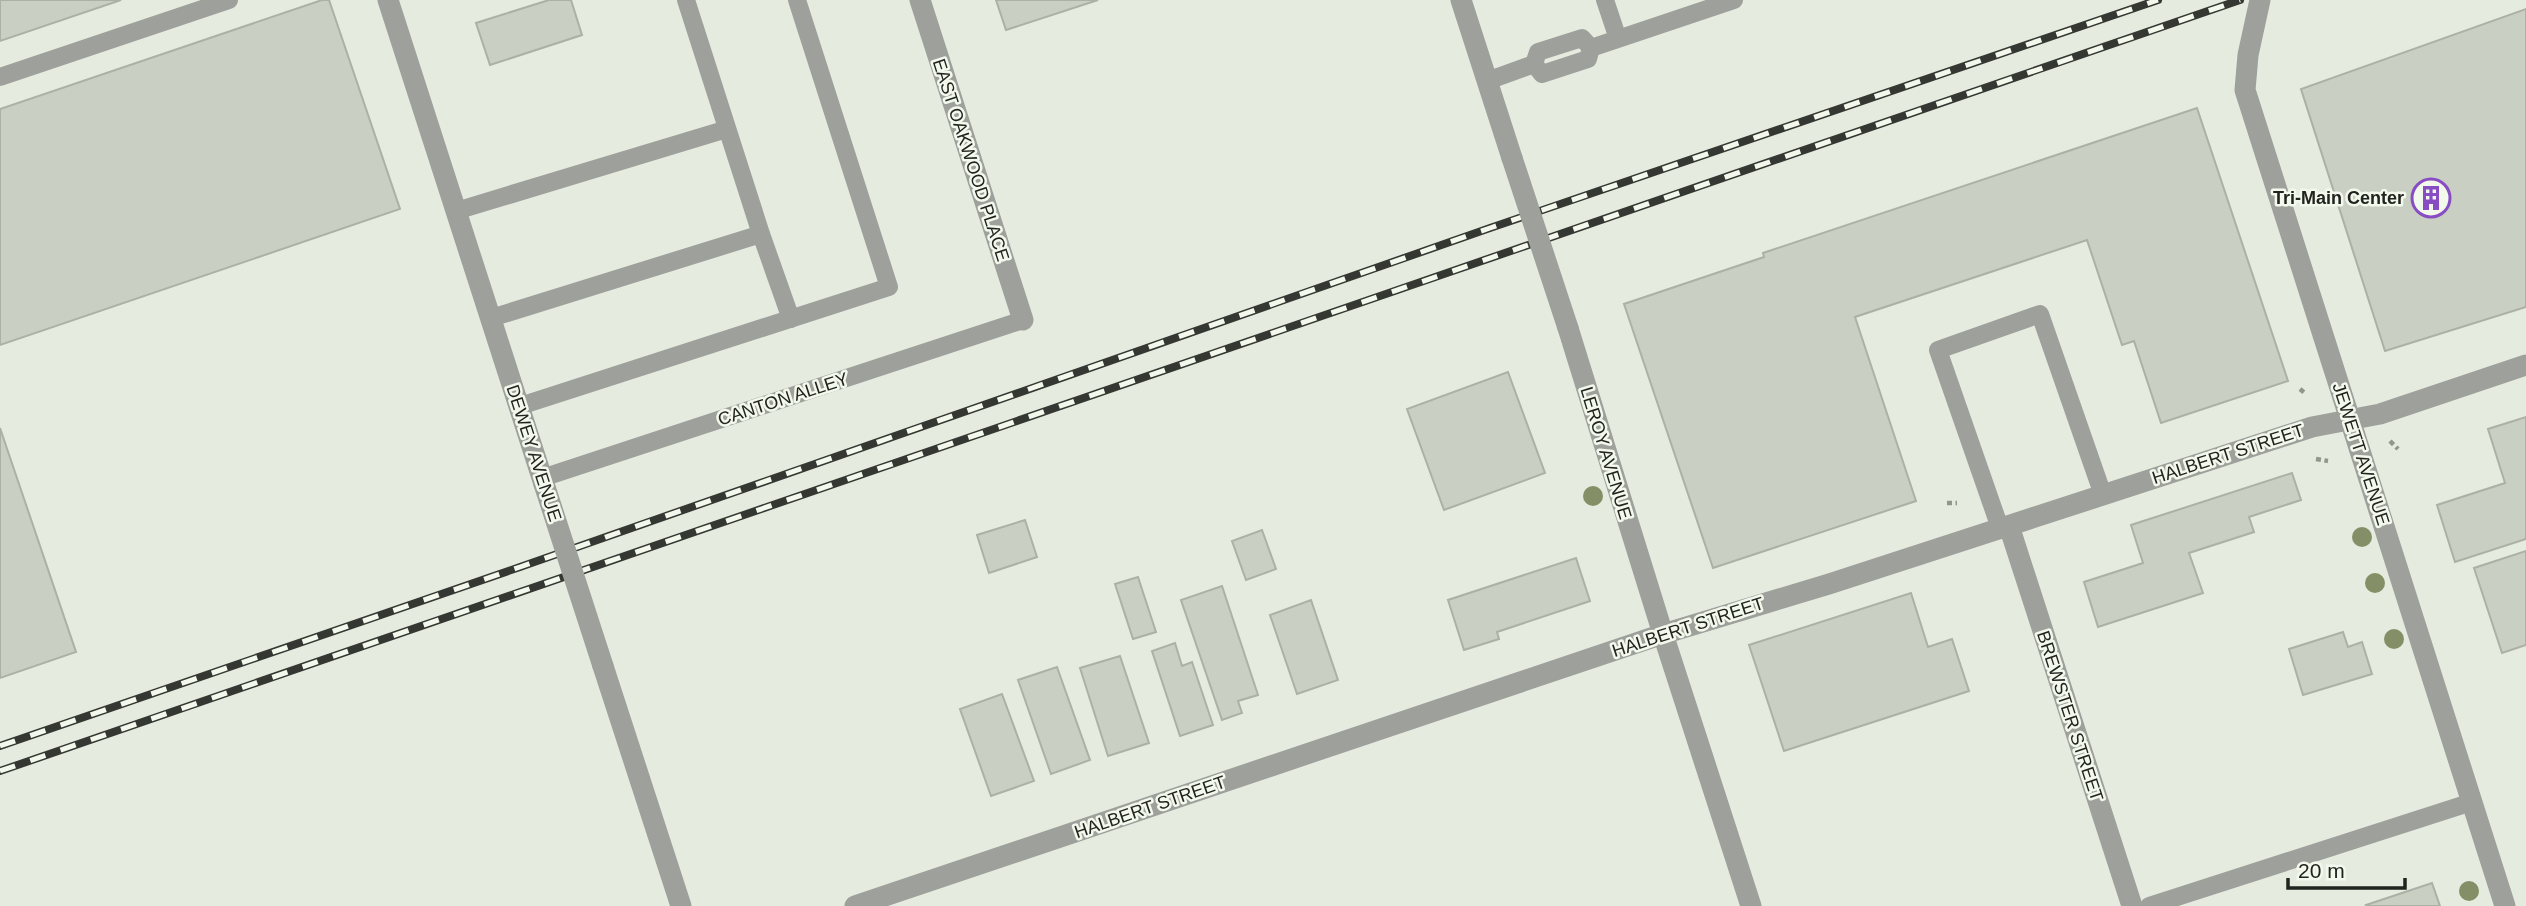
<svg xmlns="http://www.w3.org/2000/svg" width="2526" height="906" viewBox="0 0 2526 906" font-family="Helvetica,sans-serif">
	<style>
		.building { fill: #cacfc3; stroke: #acb0a5; stroke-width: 2 }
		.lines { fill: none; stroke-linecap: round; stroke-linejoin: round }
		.path { stroke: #92968d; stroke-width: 4.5; stroke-dasharray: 5 3.5; stroke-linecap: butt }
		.lane { stroke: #9ea09b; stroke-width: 18 }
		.street { stroke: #9ea09b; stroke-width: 21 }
		.rail-casing { stroke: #353832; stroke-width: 8 }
		.rail { stroke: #f3f8ec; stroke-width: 5; stroke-dasharray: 16; stroke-linecap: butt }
		.street-bridge { stroke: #9ea09b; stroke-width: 21 }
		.tree { fill: #848f67 }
		.labels { text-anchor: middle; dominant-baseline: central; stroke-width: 5; stroke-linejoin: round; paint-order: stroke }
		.street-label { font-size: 18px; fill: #21231e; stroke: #f3f8ec }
		.poi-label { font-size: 18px; font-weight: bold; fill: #21231e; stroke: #f3f8ec; text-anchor: end }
	</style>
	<rect width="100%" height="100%" fill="#e6ebdf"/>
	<path class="building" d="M0,0H121L0,41Z
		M322,0H329L400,209L0,345V109Z
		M549,0H571L582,35L490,65L476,23Z
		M996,0H1098L1006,30Z
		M2526,9V307L2385,351L2301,89Z
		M2197,108L2288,381L2161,423L2134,341L2122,345L2087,240L1855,317L1916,501L1713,568L1624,304L1764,257L1763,253Z
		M1508,372L1545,473L1444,510L1407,409Z
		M2526,417V539L2455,562L2437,505L2505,483L2488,429Z
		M0,428L76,652L0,678Z
		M2292,473L2301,500L2249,517L2254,532L2189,553L2203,593L2098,627L2084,582L2143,563L2131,525Z
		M1025,520L1037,557L989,573L977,535Z
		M1262,530L1276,569L1246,580L1232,541Z
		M2526,551V645L2502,653L2474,568Z
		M1576,558L1590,601L1497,632L1499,639L1464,650L1448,600Z
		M1138,577L1156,632L1133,639L1115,584Z
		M1222,586L1258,695L1238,701L1242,713L1222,720L1181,600Z
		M1911,593L1928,647L1952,639L1969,691L1784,751L1749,645Z
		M1311,600L1338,680L1297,694L1270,615Z
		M2343,632L2348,647L2362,642L2372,674L2303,695L2289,649Z
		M1175,643L1182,666L1192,662L1213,725L1180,736L1152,651Z
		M1120,656L1149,743L1108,756L1080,668Z
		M1057,667L1090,760L1051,774L1018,680Z
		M1002,694L1034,781L991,796L960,709Z
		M2432,883L2440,906H2367L2366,905Z"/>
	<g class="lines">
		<path class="path" d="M2300,389L2306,394
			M2390,441L2398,449
			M2316,459L2328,461
			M1947,503H1957"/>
		<path class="lane" d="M686,0L761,234L791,319
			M1605,0L1618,39
			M1591,48L1734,0
			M1534,64L1538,52L1582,38L1591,48
			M1534,64L1542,74L1588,59L1591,48
			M0,77L229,0
			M1487,81L1534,64
			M456,211L727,129
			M491,318L761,234
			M520,406L889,287L797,0
			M542,478L1023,320
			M2000,528L1938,350L2040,314L2103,495
			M2149,906L2472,802"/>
		<path class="street" d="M388,0L544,484
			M920,0L1023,320
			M1461,0L1512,158
			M2260,0L2248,55L2245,90L2505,906
			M1568,328L1663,634L1751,906
			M2009,526L2132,906
			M603,666L681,906
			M855,906L1663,634L1829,584L2312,427L2380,414L2526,365"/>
		<defs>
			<path id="rail" d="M0,746L520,567L1490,228L2158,0
				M0,771L2240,0"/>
		</defs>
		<use href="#rail" class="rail-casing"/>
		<use href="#rail" class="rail"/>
		<path class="street-bridge" d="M1512,158L1568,328
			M544,484L603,666"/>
	</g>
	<g class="tree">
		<circle cx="1593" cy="496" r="10"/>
		<circle cx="2362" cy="537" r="10"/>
		<circle cx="2375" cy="583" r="10"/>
		<circle cx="2394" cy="639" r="10"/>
		<circle cx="2469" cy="891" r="10"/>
	</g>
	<defs>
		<symbol id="building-ring" viewBox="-11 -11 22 22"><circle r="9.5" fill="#f3f8ec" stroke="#884cc3" stroke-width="1.5"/><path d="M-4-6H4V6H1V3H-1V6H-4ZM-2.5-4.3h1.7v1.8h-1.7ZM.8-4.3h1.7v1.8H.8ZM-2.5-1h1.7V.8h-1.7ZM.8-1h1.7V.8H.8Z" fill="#884cc3"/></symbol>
	</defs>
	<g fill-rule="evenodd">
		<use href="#building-ring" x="2409" y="176" width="44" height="44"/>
	</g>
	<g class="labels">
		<g class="street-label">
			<text transform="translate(971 160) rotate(72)">EAST OAKWOOD PLACE</text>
			<text transform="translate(783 399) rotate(-18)">CANTON ALLEY</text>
			<text transform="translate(534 453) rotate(72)">DEWEY AVENUE</text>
			<text transform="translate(1606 453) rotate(73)">LEROY AVENUE</text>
			<text transform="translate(2228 454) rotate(-18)">HALBERT STREET</text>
			<text transform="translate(2361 454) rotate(72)">JEWETT AVENUE</text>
			<text transform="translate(1688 627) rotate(-18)">HALBERT STREET</text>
			<text transform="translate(2070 716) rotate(72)">BREWSTER STREET</text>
			<text transform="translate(1150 807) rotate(-19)">HALBERT STREET</text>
		</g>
		<g class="poi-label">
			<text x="2404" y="198">Tri-Main Center</text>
		</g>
	</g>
	<path d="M2288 878v10h117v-10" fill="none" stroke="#21231e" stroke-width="3.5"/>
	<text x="2298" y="878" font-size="21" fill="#21231e" stroke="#f3f8ec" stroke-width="5" paint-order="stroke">20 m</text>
</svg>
